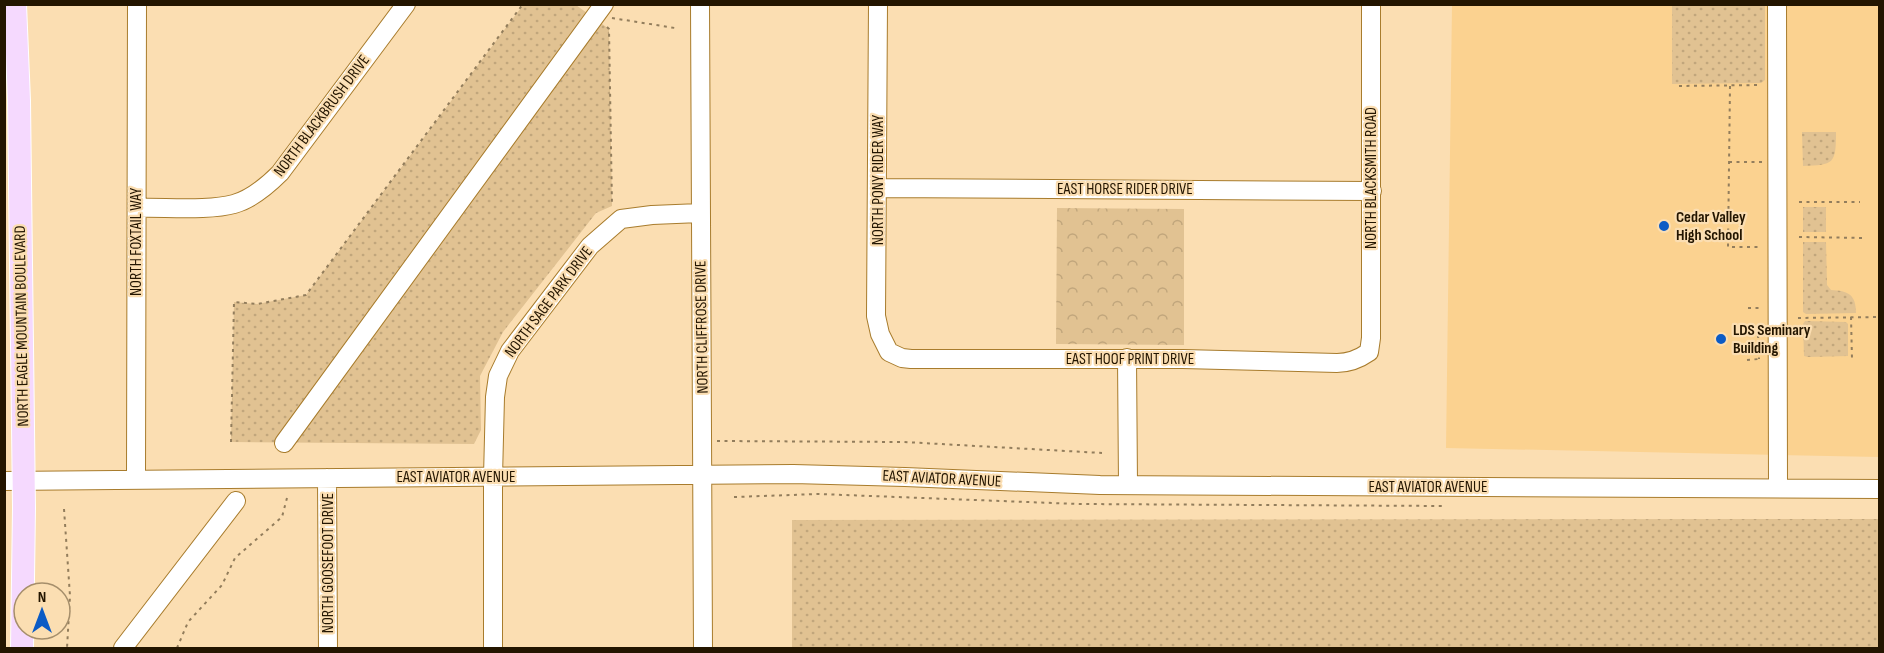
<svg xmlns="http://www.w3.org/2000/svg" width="1884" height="653" viewBox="0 0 1884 653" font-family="'Sofia Sans Condensed',sans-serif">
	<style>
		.built { fill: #fbd290 }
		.grass { fill: url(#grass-dots) }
		.park { fill: url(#park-crowns) }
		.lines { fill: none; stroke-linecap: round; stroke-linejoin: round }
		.minor-casing { stroke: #a87c2d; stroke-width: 20 }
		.major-casing { stroke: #fff; stroke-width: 24 }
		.path { stroke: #927d5c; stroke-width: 2; stroke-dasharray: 3 4.5; stroke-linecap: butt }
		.minor { stroke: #fff; stroke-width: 18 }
		.major { stroke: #f5d9fe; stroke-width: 22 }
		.poi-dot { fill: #0b5bc5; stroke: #fbdeb2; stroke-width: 2 }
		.labels { text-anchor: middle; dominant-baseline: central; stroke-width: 4.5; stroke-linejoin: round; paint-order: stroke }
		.street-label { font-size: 16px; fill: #231500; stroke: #fbdeb2 }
		.poi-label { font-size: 16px; font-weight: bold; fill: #231500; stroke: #fbdeb2; text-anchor: start }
	</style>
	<defs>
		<pattern id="grass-dots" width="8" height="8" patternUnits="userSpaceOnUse" patternTransform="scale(1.5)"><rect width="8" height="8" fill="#e1c292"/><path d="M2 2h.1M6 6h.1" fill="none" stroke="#c1a67c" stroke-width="1.8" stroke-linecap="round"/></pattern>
		<pattern id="park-crowns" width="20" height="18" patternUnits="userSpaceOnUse" patternTransform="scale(1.5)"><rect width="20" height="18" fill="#e1c292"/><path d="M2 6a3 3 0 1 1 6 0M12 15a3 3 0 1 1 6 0" fill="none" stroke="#c1a67c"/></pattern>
	</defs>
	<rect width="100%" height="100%" fill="#fbdeb2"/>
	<path class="built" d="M1452,5H1879V457L1446,448Z"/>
	<path class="grass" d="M523,5H576L609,29L612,206L596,213L503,332L480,376L481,430L474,444L231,442L234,302L257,304L306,295Z
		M1672,5H1765V80L1761,83L1672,84Z
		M1802,132H1836C1836,164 1834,165 1803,166Z
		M1803,207H1826V232H1803Z
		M1803,242H1826L1827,285L1831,290C1848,291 1856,294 1856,313L1806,314L1803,312Z
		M1805,321L1846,322L1848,324V356L1808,357L1804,356L1803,324Z
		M1879,519V648H792V520Z"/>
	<path class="park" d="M1057,208L1184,209V345L1056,344Z"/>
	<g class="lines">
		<defs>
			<path id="minor" d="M700,4C700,219 704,434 703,648
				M878,4L876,316L880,334L889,352L902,358L911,359H1183L1337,363C1350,363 1359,359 1369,352L1371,338V4
				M1777,4L1778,488
				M878,188L1372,191
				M137,208C163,207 210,211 234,204C252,199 267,186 280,173L406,4
				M1127,358L1128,485
				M284,443L604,4
				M327,478L328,648
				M136,480L137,4
				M4,481L793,474L905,477L1100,485L1880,489
				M123,648L236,501
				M493,648V477L495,397L498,376L510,351L590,246L621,219L652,215L700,213"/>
			<path id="major" d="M15,4L19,101L24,508L22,648"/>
		</defs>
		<use href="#minor" class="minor-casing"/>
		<use href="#major" class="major-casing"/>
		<path class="path" d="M612,18L675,28
			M607,27L609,29L612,206
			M1679,86L1761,85
			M1730,86L1728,247H1761
			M1729,162H1763
			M1799,202H1860
			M1799,237L1864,238
			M1748,308H1762
			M1851,317L1852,359
			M1798,318L1879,317
			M1751,334L1759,335
			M1758,335L1759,359
			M1747,360L1759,359
			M717,441L904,442L1102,453
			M231,442L234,302L257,304L306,295L523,4
			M734,497L819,494L1079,504L1446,506
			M64,509L70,596L67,648
			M177,648L188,622L222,585L235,558L282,517L287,498"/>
		<use href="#minor" class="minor"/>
		<use href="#major" class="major"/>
	</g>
	<g class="poi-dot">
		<circle cx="1664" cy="226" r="6"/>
		<circle cx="1721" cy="339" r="6"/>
	</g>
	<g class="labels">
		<g class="street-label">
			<text transform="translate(322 116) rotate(-53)">NORTH BLACKBRUSH DRIVE</text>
			<text transform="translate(1371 178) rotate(-90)">NORTH BLACKSMITH ROAD</text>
			<text transform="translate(878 180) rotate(-90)">NORTH PONY RIDER WAY</text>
			<text x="1125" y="189">EAST HORSE RIDER DRIVE</text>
			<text transform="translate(136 242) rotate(-90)">NORTH FOXTAIL WAY</text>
			<text transform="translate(549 302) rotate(-53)">NORTH SAGE PARK DRIVE</text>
			<text transform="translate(22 326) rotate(-91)">NORTH EAGLE MOUNTAIN BOULEVARD</text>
			<text transform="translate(702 327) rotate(-91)">NORTH CLIFFROSE DRIVE</text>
			<text x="1130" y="359">EAST HOOF PRINT DRIVE</text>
			<text x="456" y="477">EAST AVIATOR AVENUE</text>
			<text transform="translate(942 479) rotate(3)">EAST AVIATOR AVENUE</text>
			<text x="1428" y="487">EAST AVIATOR AVENUE</text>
			<text transform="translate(328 563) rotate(-90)">NORTH GOOSEFOOT DRIVE</text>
		</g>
		<g class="poi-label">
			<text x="1676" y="217">Cedar Valley<tspan x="1676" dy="18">High School</tspan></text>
			<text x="1733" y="330">LDS Seminary<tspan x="1733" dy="18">Building</tspan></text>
		</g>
	</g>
	<rect width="1884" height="653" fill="none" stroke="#231500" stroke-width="12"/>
	<g transform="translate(42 611)"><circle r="28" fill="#fbdeb2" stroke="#a58e6b" stroke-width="1.5"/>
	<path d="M0-4.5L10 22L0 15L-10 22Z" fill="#0b5bc5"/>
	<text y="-9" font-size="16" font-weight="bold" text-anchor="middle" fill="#231500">N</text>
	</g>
</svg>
